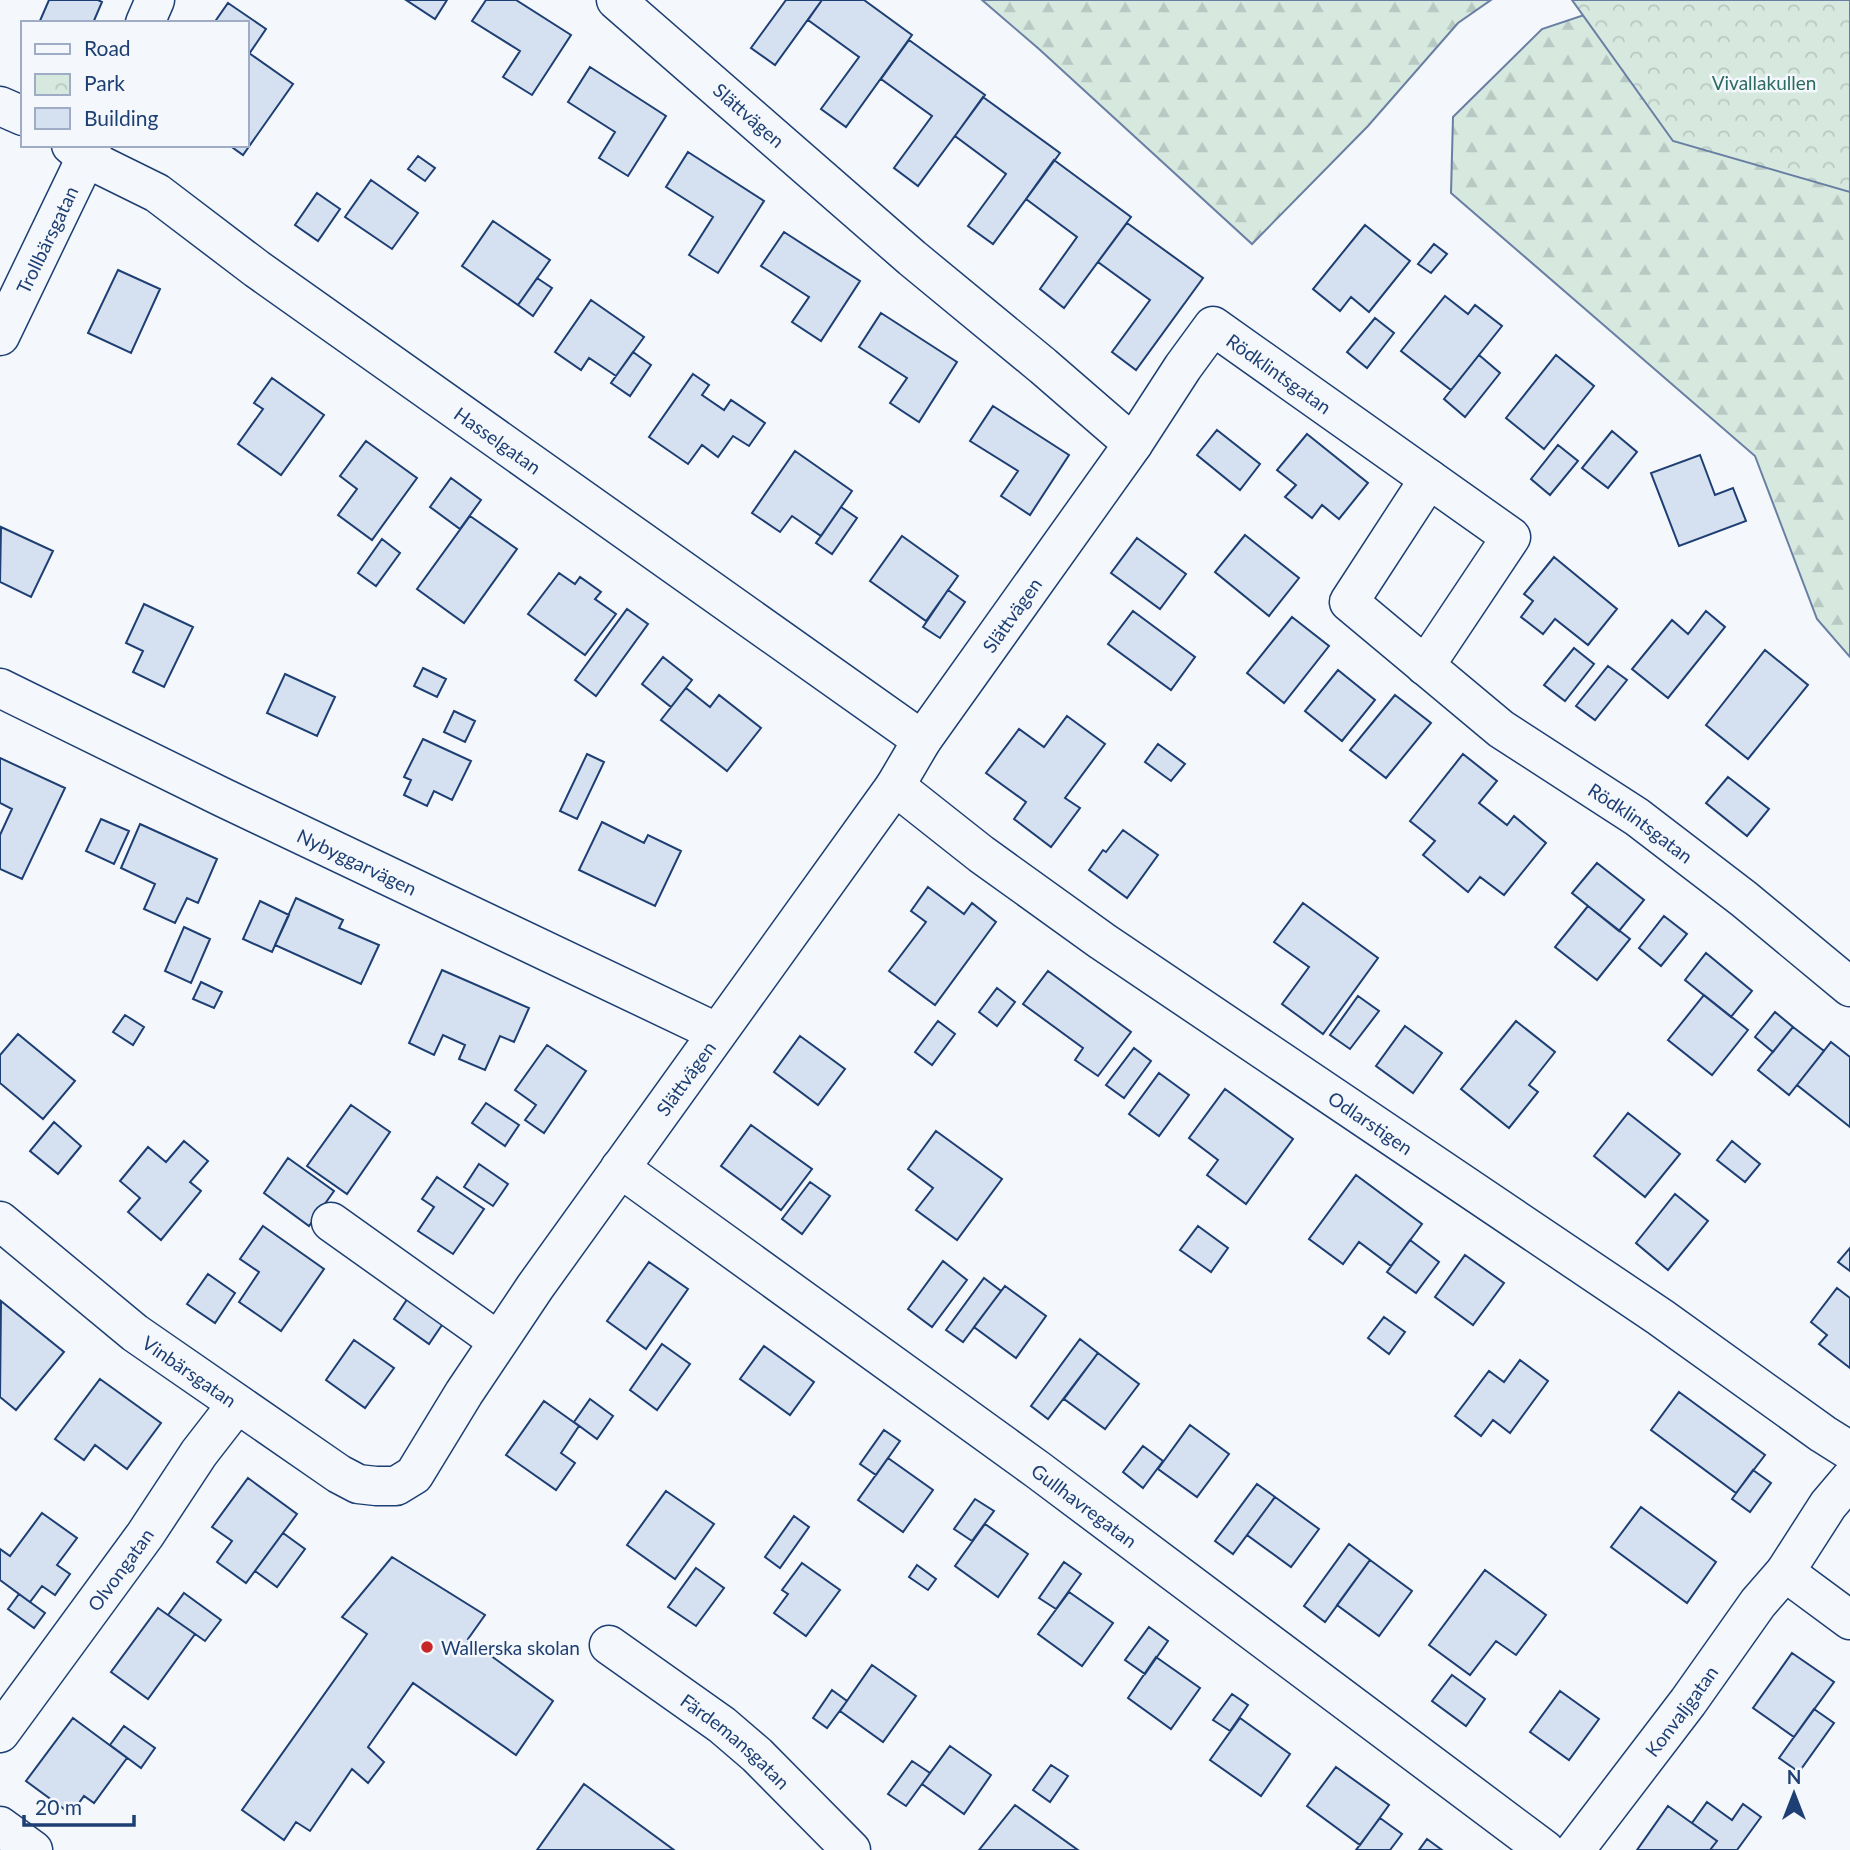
<svg xmlns="http://www.w3.org/2000/svg" width="1850" height="1850" viewBox="0 0 1850 1850" font-family="Lato,sans-serif">
	<style>
		.forest { fill: url(#forest-firs); stroke: #687fa3; stroke-width: 2 }
		.park { fill: url(#park-crowns); stroke: #687fa3; stroke-width: 2 }
		.building { fill: #d5e0f0; stroke: #1d3f73; stroke-width: 2 }
		.lines { fill: none; stroke-linecap: round; stroke-linejoin: round }
		.minor-casing { stroke: #1d3f73; stroke-width: 41 }
		.minor { stroke: #f4f7fb; stroke-width: 38 }
		.poi-dot { fill: #c62828; stroke: #f4f7fb; stroke-width: 2.5 }
		.labels { text-anchor: middle; dominant-baseline: central; stroke-width: 5; stroke-linejoin: round; paint-order: stroke }
		.park-label { font-size: 19px; fill: #2c6c60; stroke: #f4f7fb }
		.street-label { font-size: 19px; fill: #1d3f73; stroke: #f4f7fb }
		.poi-label { font-size: 19px; fill: #1d3f73; stroke: #f4f7fb; text-anchor: start }
	</style>
	<defs>
		<pattern id="forest-firs" width="22" height="20" patternUnits="userSpaceOnUse" patternTransform="scale(1.75)"><rect width="22" height="20" fill="#d7e8df"/><path d="M5 1l3.5 6h-7zM16 11l3.5 6h-7z" fill="#b8c8c3"/></pattern>
		<pattern id="park-crowns" width="20" height="18" patternUnits="userSpaceOnUse" patternTransform="scale(1.75)"><rect width="20" height="18" fill="#d7e8df"/><path d="M2 6a3 3 0 1 1 6 0M12 15a3 3 0 1 1 6 0" fill="none" stroke="#b8c8c3"/></pattern>
	</defs>
	<rect width="100%" height="100%" fill="#f4f7fb"/>
	<path class="forest" d="M982,0H1491L1458,23L1368,126L1252,244L1039,49Z
		M1629,0L1850,106V657L1817,619L1755,456L1451,193L1453,117L1542,29Z"/>
	<path class="park" d="M1572,0H1850V192L1673,141Z"/>
	<path class="building" d="M49,0H98L102,2L93,23H39Z
		M406,0H447L435,19Z
		M486,0H516L571,35L532,95L503,77L520,51L472,21Z
		M786,0H822L775,65L751,48Z
		M822,0H864L912,35L846,127L821,109L859,57L808,20Z
		M228,3L266,29L247,57V23H214Z
		M909,40L985,95L918,186L894,168L932,116L881,79Z
		M249,53L293,84L243,155L229,145H247V57Z
		M590,67L666,116L628,176L599,158L615,132L568,102Z
		M983,97L1060,153L993,244L968,226L1006,174L955,136Z
		M688,152L764,201L718,273L689,255L713,217L666,187Z
		M418,156L435,168L425,181L408,169Z
		M1054,160L1131,217L1064,308L1040,289L1077,237L1026,199Z
		M371,180L418,213L392,249L345,217Z
		M317,193L340,209L318,241L295,225Z
		M493,221L550,260L518,305L462,266Z
		M1127,223L1203,278L1136,370L1112,352L1150,300L1098,262Z
		M1365,225L1410,261L1369,312L1351,297L1340,311L1313,289Z
		M784,232L860,281L821,341L792,322L809,297L761,266Z
		M1434,244L1447,254L1431,273L1418,264Z
		M118,270L160,289L131,353L88,333Z
		M537,278L552,288L533,316L518,305Z
		M1445,296L1468,314L1475,305L1502,326L1451,390L1401,351Z
		M591,300L644,337L616,376L589,358L581,370L555,352Z
		M881,313L957,362L919,422L890,403L907,378L859,347Z
		M1375,318L1394,333L1367,368L1347,352Z
		M633,352L651,365L630,396L611,383Z
		M1479,355L1500,373L1465,417L1444,399Z
		M1556,355L1594,386L1544,449L1506,418Z
		M693,374L709,385L702,395L724,410L731,400L765,423L749,446L733,436L718,457L702,445L688,464L649,437Z
		M272,378L324,415L281,475L238,444L263,409L254,403Z
		M993,406L1069,455L1030,515L1001,496L1018,471L970,441Z
		M1217,430L1260,464L1240,490L1197,455Z
		M1612,431L1637,452L1608,488L1582,468Z
		M1307,434L1368,483L1339,519L1322,505L1312,518L1285,497L1296,485L1277,470Z
		M366,441L417,478L372,540L338,515L357,489L340,476Z
		M1558,445L1578,461L1550,495L1531,479Z
		M795,451L852,491L821,536L792,516L780,532L752,513Z
		M1700,455L1715,495L1733,488L1746,521L1679,546L1651,473Z
		M451,478L481,500L460,529L430,507Z
		M841,507L857,518L832,554L816,543Z
		M470,516L517,549L464,623L417,589Z
		M1,527L53,551L31,597L0,582Z
		M1245,535L1299,578L1269,616L1215,572Z
		M902,536L958,576L926,621L870,581Z
		M1137,538L1186,574L1160,609L1111,573Z
		M382,539L400,553L376,586L358,573Z
		M1554,557L1617,609L1588,645L1555,619L1543,634L1521,617L1533,601L1524,594Z
		M559,573L575,584L580,577L601,592L595,599L616,614L585,655L528,614Z
		M948,590L965,602L940,638L923,627Z
		M144,604L193,627L164,687L133,672L143,651L126,643Z
		M627,609L648,624L596,696L575,680Z
		M1133,611L1195,657L1171,690L1108,644Z
		M1706,611L1725,627L1668,698L1632,669L1672,620L1688,634Z
		M1292,617L1329,646L1284,703L1247,673Z
		M1574,648L1594,664L1565,701L1544,685Z
		M1765,650L1808,685L1748,759L1706,725Z
		M663,657L692,680L671,707L642,684Z
		M1608,666L1627,680L1595,720L1576,706Z
		M423,668L446,679L437,697L414,686Z
		M1338,670L1375,700L1342,741L1305,711Z
		M285,674L335,697L317,736L267,713Z
		M686,688L710,707L719,695L761,728L727,771L661,720Z
		M1395,695L1431,723L1386,778L1350,750Z
		M454,711L475,721L465,742L444,732Z
		M1067,716L1105,744L1065,798L1080,808L1051,847L1014,819L1026,802L986,773L1019,729L1044,747Z
		M423,739L471,761L452,800L434,791L427,806L404,795L411,780L404,777Z
		M1158,744L1185,764L1171,781L1145,762Z
		M587,754L604,762L577,819L560,811Z
		M1463,754L1497,781L1479,803L1507,825L1514,816L1546,843L1504,895L1480,877L1468,892L1423,855L1435,841L1410,821Z
		M0,758L65,788L22,879L0,869V835L12,809L0,803Z
		M1728,777L1769,809L1747,836L1706,803Z
		M101,819L129,831L114,864L86,851Z
		M602,822L644,843L648,835L681,851L655,906L579,870Z
		M140,824L217,859L198,903L187,898L175,923L144,909L155,884L121,868Z
		M1123,830L1158,855L1127,898L1089,870L1103,850L1106,852Z
		M1597,863L1644,900L1619,931L1572,893Z
		M928,887L964,914L972,903L996,922L935,1005L889,971L926,922L911,911Z
		M296,898L343,920L339,928L379,945L361,984L275,945Z
		M260,901L289,915L272,952L243,939Z
		M1303,903L1378,958L1323,1034L1282,1004L1309,967L1274,942Z
		M1588,906L1630,939L1597,980L1555,947Z
		M1664,916L1687,934L1661,966L1639,948Z
		M184,927L210,939L191,983L165,971Z
		M1706,953L1752,991L1731,1017L1685,980Z
		M442,970L529,1008L514,1042L500,1036L485,1070L459,1059L465,1045L443,1035L434,1055L409,1043Z
		M1048,971L1131,1032L1098,1076L1075,1060L1083,1048L1023,1004Z
		M201,982L222,992L214,1008L193,999Z
		M997,988L1015,1002L997,1026L979,1012Z
		M1704,995L1748,1030L1712,1075L1668,1040Z
		M1358,996L1379,1011L1350,1049L1330,1035Z
		M1775,1012L1793,1027L1773,1052L1755,1037Z
		M125,1015L144,1027L133,1045L113,1032Z
		M938,1021L955,1034L932,1065L915,1052Z
		M1516,1021L1555,1052L1529,1085L1538,1092L1509,1128L1461,1089Z
		M1405,1026L1442,1053L1413,1093L1376,1066Z
		M1793,1027L1824,1051L1789,1095L1758,1070Z
		M18,1034L75,1081L43,1119L0,1083V1055Z
		M800,1036L845,1069L818,1105L774,1072Z
		M1831,1042L1850,1057V1127L1797,1085Z
		M547,1045L586,1071L544,1133L525,1120L536,1105L515,1090Z
		M1134,1048L1151,1061L1124,1098L1106,1085Z
		M1159,1073L1189,1095L1159,1136L1129,1114Z
		M1225,1089L1293,1139L1246,1204L1207,1175L1218,1160L1189,1138Z
		M486,1103L519,1125L505,1146L472,1123Z
		M351,1105L390,1132L347,1194L307,1166Z
		M1628,1113L1680,1154L1645,1197L1594,1156Z
		M54,1122L81,1146L58,1174L30,1151Z
		M751,1125L812,1169L781,1210L721,1166Z
		M936,1131L1002,1179L957,1240L916,1210L933,1188L908,1169Z
		M184,1141L208,1161L190,1182L201,1191L161,1240L128,1212L140,1198L120,1181L148,1147L166,1162Z
		M1732,1141L1760,1164L1745,1182L1717,1160Z
		M288,1158L334,1191L309,1226L264,1193Z
		M479,1164L508,1184L493,1206L464,1187Z
		M1356,1175L1422,1224L1391,1266L1359,1242L1343,1264L1309,1239Z
		M437,1177L484,1209L453,1254L418,1231L434,1207L422,1199Z
		M810,1182L830,1196L802,1234L782,1219Z
		M1675,1194L1708,1221L1668,1270L1636,1243Z
		M263,1226L324,1269L281,1331L239,1302L259,1272L240,1259Z
		M1198,1226L1228,1248L1211,1272L1180,1250Z
		M1410,1240L1439,1262L1416,1293L1387,1272Z
		M1850,1248V1271L1838,1262Z
		M1465,1255L1504,1283L1473,1325L1435,1297Z
		M943,1261L967,1280L932,1327L908,1309Z
		M649,1262L688,1289L646,1349L607,1321Z
		M208,1274L235,1293L215,1323L187,1304Z
		M984,1278L1001,1291L963,1342L946,1330Z
		M1005,1286L1046,1316L1016,1358L974,1327Z
		M1837,1288L1850,1298V1368L1819,1344L1827,1335L1811,1322Z
		M408,1298L444,1322L429,1344L394,1319Z
		M1,1301L64,1352L16,1410L0,1397Z
		M1384,1317L1405,1332L1389,1354L1368,1338Z
		M1080,1339L1098,1353L1048,1419L1031,1406Z
		M354,1340L394,1368L365,1408L326,1380Z
		M662,1344L690,1364L657,1410L630,1390Z
		M764,1346L814,1382L790,1415L740,1379Z
		M1098,1353L1139,1384L1105,1429L1064,1399Z
		M1520,1360L1548,1381L1510,1433L1493,1420L1481,1436L1455,1416L1489,1371L1504,1382Z
		M100,1379L161,1423L127,1469L95,1445L84,1460L55,1439Z
		M1679,1392L1765,1455L1736,1493L1651,1430Z
		M590,1399L613,1416L597,1439L574,1422Z
		M544,1401L579,1426L561,1453L575,1463L556,1490L506,1455Z
		M1190,1425L1229,1454L1197,1497L1158,1469Z
		M884,1430L900,1441L876,1475L860,1464Z
		M1143,1446L1163,1461L1143,1488L1123,1472Z
		M888,1458L933,1490L903,1532L858,1500Z
		M1753,1470L1771,1483L1750,1512L1732,1499Z
		M248,1478L297,1514L246,1583L217,1562L232,1541L212,1527Z
		M1257,1484L1275,1497L1233,1554L1215,1541Z
		M666,1491L714,1524L675,1579L627,1545Z
		M1275,1497L1319,1529L1291,1567L1247,1535Z
		M975,1499L994,1511L972,1541L954,1529Z
		M1641,1507L1716,1562L1687,1603L1611,1547Z
		M42,1513L77,1538L57,1565L70,1574L55,1595L42,1586L30,1602L0,1580V1549L10,1556Z
		M794,1516L809,1527L780,1568L765,1557Z
		M985,1524L1028,1554L998,1597L955,1566Z
		M283,1533L305,1549L277,1587L255,1571Z
		M1349,1544L1370,1560L1325,1622L1304,1606Z
		M392,1557L485,1615L468,1639L553,1701L516,1755L413,1683L368,1747L384,1762L368,1783L352,1769L310,1831L296,1822L284,1840L242,1810L367,1634L342,1617Z
		M1370,1560L1412,1591L1379,1636L1337,1605Z
		M1064,1562L1081,1574L1056,1609L1039,1598Z
		M802,1563L840,1590L806,1636L774,1613L788,1594L782,1590Z
		M917,1565L936,1579L928,1590L909,1577Z
		M696,1568L724,1588L696,1626L668,1607Z
		M1485,1570L1546,1615L1516,1655L1496,1641L1470,1675L1429,1645Z
		M1069,1592L1113,1623L1082,1666L1038,1634Z
		M184,1593L221,1620L205,1641L168,1615Z
		M19,1594L45,1613L34,1628L8,1609Z
		M158,1608L195,1634L148,1699L111,1672Z
		M1149,1627L1168,1641L1145,1674L1125,1660Z
		M1792,1653L1834,1682L1794,1737L1753,1708Z
		M1156,1657L1200,1688L1171,1729L1128,1698Z
		M872,1665L916,1696L883,1742L840,1711Z
		M1452,1675L1485,1699L1466,1726L1432,1701Z
		M832,1690L847,1701L827,1728L813,1718Z
		M1560,1691L1599,1719L1569,1760L1530,1732Z
		M1232,1694L1248,1705L1230,1731L1213,1720Z
		M1814,1709L1834,1723L1799,1772L1779,1758Z
		M73,1718L127,1758L94,1803L84,1796L71,1814L26,1781Z
		M1240,1718L1290,1754L1261,1796L1210,1760Z
		M124,1726L155,1748L141,1768L110,1745Z
		M950,1746L991,1775L964,1814L922,1784Z
		M912,1761L930,1773L906,1806L888,1794Z
		M1051,1765L1068,1776L1050,1802L1033,1790Z
		M1336,1767L1389,1805L1360,1845L1307,1806Z
		M584,1784L674,1850H537Z
		M1707,1802L1732,1820L1743,1804L1761,1817L1737,1850H1710L1717,1841L1692,1823Z
		M1015,1805L1078,1850H979Z
		M1668,1806L1717,1841L1710,1850H1637Z
		M1380,1818L1402,1834L1390,1850H1356Z
		M1427,1839L1442,1850H1419Z"/>
	<g class="lines">
		<defs>
			<g id="minor">
				<path d="M145,23L155,0"/>
				<path d="M0,106L23,116"/>
				<path id="s1" d="M71,145L86,158L157,193L257,269L922,740"/>
				<path id="s2" d="M0,336L92,145"/>
				<path id="s3" d="M1133,444L1183,367L1213,326L1511,537L1425,666"/>
				<path id="s4" d="M1429,479L1349,602L1501,729L1637,817L1744,899L1850,987"/>
				<path id="s5" d="M0,688L224,798L716,1032"/>
				<path id="s6" d="M895,786L981,854L1102,941L1660,1317L1823,1434L1850,1451"/>
				<path id="s7" d="M620,1168L1038,1470L1545,1850"/>
				<path id="s8" d="M0,1221L135,1333L339,1474L358,1484L376,1486H396L414,1475L464,1393L535,1287L895,786L922,740L1133,444L1043,366L912,258L616,0"/>
				<path d="M331,1222L498,1341"/>
				<path d="M1785,1572L1850,1620"/>
				<path id="s9" d="M609,1645L722,1725L757,1755L851,1850"/>
				<path id="s10" d="M0,1733L145,1535L199,1453L237,1404"/>
				<path d="M0,1826L33,1850"/>
				<path id="s11" d="M1575,1850L1688,1702L1758,1603L1785,1572L1828,1505L1850,1479"/>
			</g>
		</defs>
		<use href="#minor" class="minor-casing"/>
		<use href="#minor" class="minor"/>
	</g>
	<circle class="poi-dot" cx="427" cy="1647" r="7"/>
	<g class="labels">
		<g class="park-label">
			<text x="1764" y="82">Vivallakullen</text>
		</g>
		<g class="street-label">
			<text transform="translate(749 115) rotate(41)">Slättvägen</text>
			<text stroke="none"><textPath href="#s2" startOffset="107">Trollbärsgatan</textPath></text>
			<text stroke="none"><textPath href="#s3" startOffset="224">Rödklintsgatan</textPath></text>
			<text stroke="none"><textPath href="#s1" startOffset="520">Hasselgatan</textPath></text>
			<text stroke="none"><textPath href="#s8" startOffset="1552">Slättvägen</textPath></text>
			<text stroke="none"><textPath href="#s4" startOffset="513">Rödklintsgatan</textPath></text>
			<text stroke="none"><textPath href="#s5" startOffset="397">Nybyggarvägen</textPath></text>
			<text stroke="none"><textPath href="#s8" startOffset="985">Slättvägen</textPath></text>
			<text stroke="none"><textPath href="#s6" startOffset="583">Odlarstigen</textPath></text>
			<text stroke="none"><textPath href="#s8" startOffset="242">Vinbärsgatan</textPath></text>
			<text stroke="none"><textPath href="#s7" startOffset="574">Gullhavregatan</textPath></text>
			<text stroke="none"><textPath href="#s10" startOffset="203">Olvongatan</textPath></text>
			<text stroke="none"><textPath href="#s11" startOffset="175">Konvaljgatan</textPath></text>
			<text stroke="none"><textPath href="#s9" startOffset="159">Färdemansgatan</textPath></text>
		</g>
		<g class="poi-label">
			<text x="441" y="1647">Wallerska skolan</text>
		</g>
	</g>
	<rect x="21" y="21" width="228" height="126" fill="#f4f7fb" stroke="#9eadc5" stroke-width="2"/>
	<rect x="35" y="44" width="35" height="10" fill="#f4f7fb" stroke="#9eadc5" stroke-width="2"/>
	<text x="84" y="56" font-size="21" fill="#1d3f73">Road</text>
	<rect x="35" y="74" width="35" height="21" fill="url(#park-crowns)" stroke="#9eadc5" stroke-width="2"/>
	<text x="84" y="91" font-size="21" fill="#1d3f73">Park</text>
	<rect x="35" y="108" width="35" height="21" fill="#d5e0f0" stroke="#9eadc5" stroke-width="2"/>
	<text x="84" y="126" font-size="21" fill="#1d3f73">Building</text>
	<g transform="translate(1794 1794)" stroke="#f4f7fb" stroke-width="5" paint-order="stroke">
	<path d="M0-5L12 26L0 18L-12 26Z" fill="#1d3f73"/>
	<text y="-10" font-size="19" font-weight="bold" text-anchor="middle" fill="#1d3f73">N</text>
	</g>
	<path d="M24 1815v10h110v-10" fill="none" stroke="#1d3f73" stroke-width="3.5"/>
	<text x="35" y="1815" font-size="21" fill="#1d3f73" stroke="#f4f7fb" stroke-width="5" paint-order="stroke">20 m</text>
</svg>
